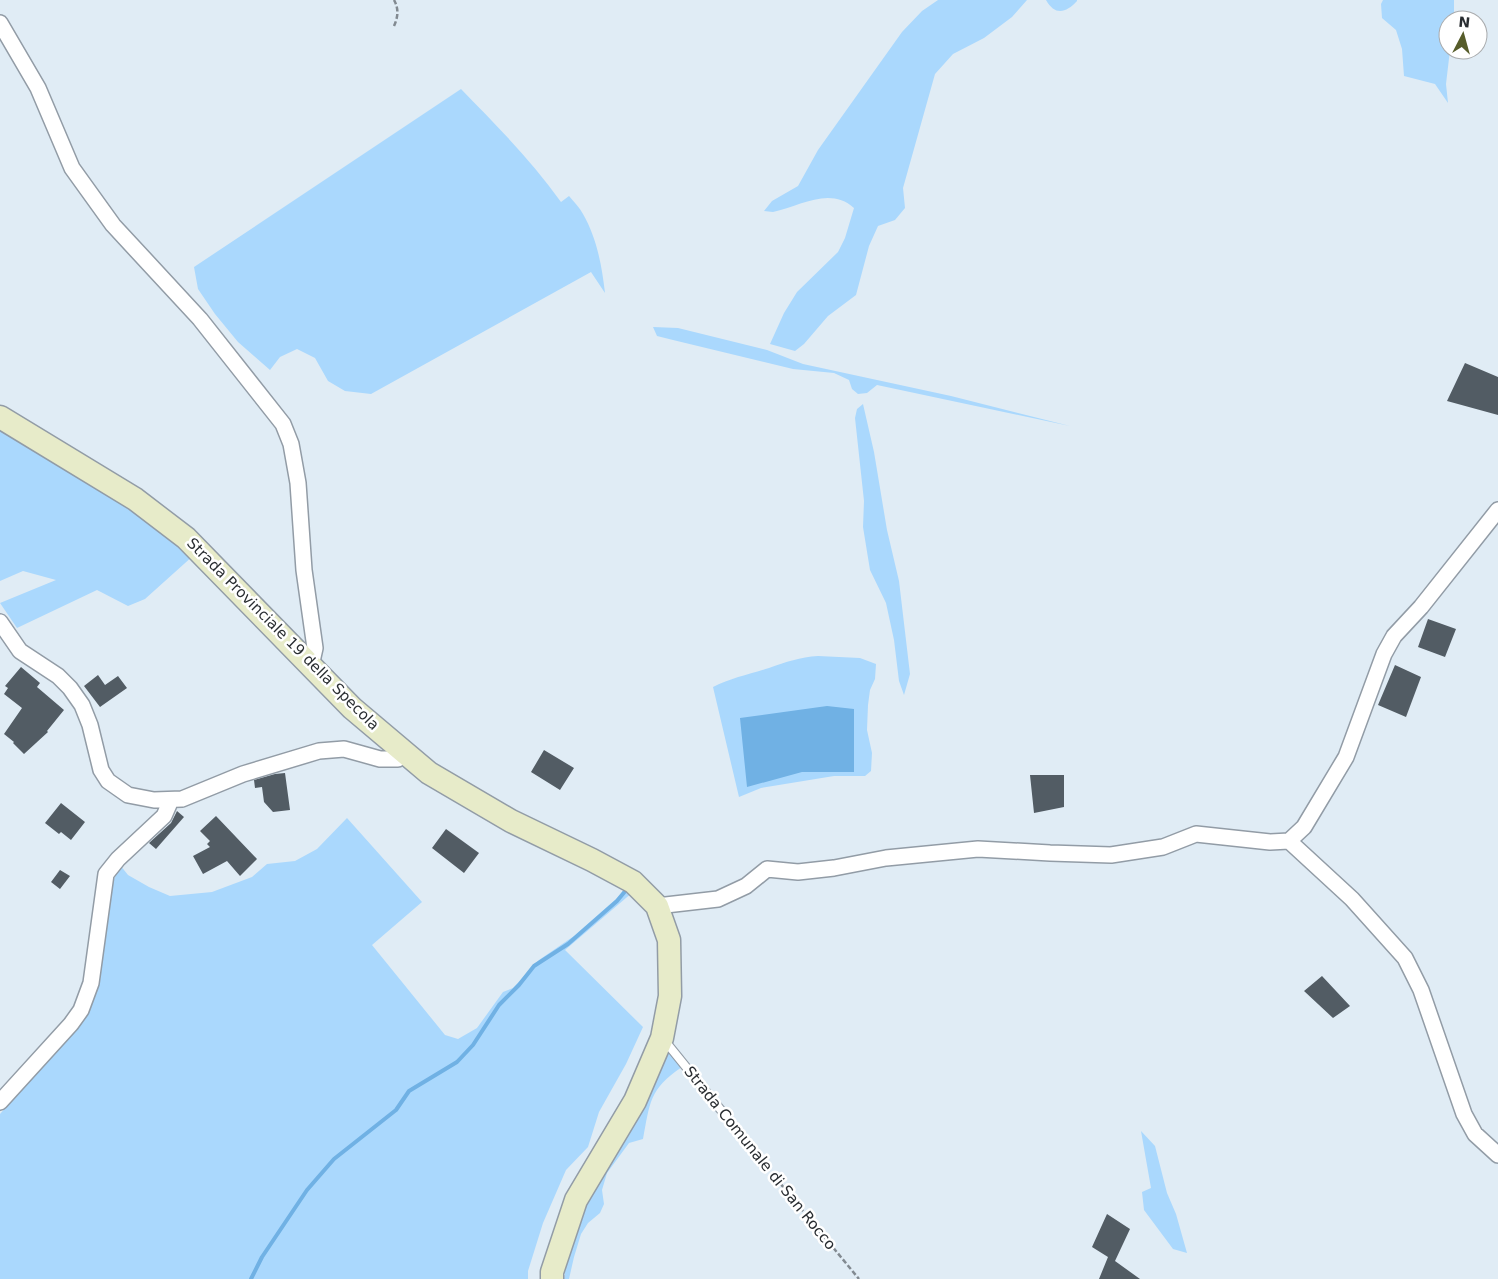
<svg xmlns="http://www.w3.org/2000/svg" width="1498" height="1279" viewBox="0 0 1498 1279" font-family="'DejaVu Sans',sans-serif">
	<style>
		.green { fill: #aad8fd; fill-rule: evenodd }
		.water { fill: #70b1e4 }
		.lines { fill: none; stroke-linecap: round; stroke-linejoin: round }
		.stream { stroke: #70b1e4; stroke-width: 4 }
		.building { fill: #525c64 }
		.lane-casing { stroke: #929ca6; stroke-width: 10 }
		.street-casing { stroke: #929ca6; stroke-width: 18 }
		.secondary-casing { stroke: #929ca6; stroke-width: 25 }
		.path { stroke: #828a91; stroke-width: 2.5; stroke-dasharray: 5 2.5; stroke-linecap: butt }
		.lane { stroke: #fff; stroke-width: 8 }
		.street { stroke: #fff; stroke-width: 15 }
		.secondary { stroke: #e7ebc9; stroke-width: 22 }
		.labels { text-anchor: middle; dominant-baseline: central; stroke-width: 5; stroke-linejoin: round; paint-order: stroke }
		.street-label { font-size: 15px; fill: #292d31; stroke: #fff }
	</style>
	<rect width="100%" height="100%" fill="#e0ecf5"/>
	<path class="green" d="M938,0H1027L1012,17L984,38L953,54L935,74L903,188L905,208L895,220L878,226L869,246L856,295L828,316L804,344L795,351L770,344L784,313L797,292L838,252L845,238L854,208C830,186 800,206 773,212L764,211L772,201L798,186L818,150L902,32L922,11Z
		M1046,0H1077V1C1066,13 1055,16 1046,0Z
		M1383,0H1454V20H1448V50H1450L1446,84L1448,103L1435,84L1404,76L1402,49L1396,30L1382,18L1381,4Z
		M461,89C496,125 532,161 561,202L569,196C574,202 580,208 583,214C597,238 602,267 605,293L591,272L371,394L345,391L328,381L315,358L297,349L280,357L270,370L238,342L215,314L198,289L194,267Z
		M653,327L678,328L767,350L803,364L951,396L1070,426L877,385L867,393L858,394L852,389L849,380L834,373L793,369L673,340L657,336Z
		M863,404L874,452L887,530L899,581L910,674L904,695L899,681L894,640L886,603L870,570L863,527L864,501L855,418L857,409Z
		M0,421L40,445L194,555L145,599L128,606L97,590L17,628L0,603L56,580L23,571L0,581Z
		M818,656L860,658L876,664L875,679L870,690L868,705L867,730L872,753L871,771L865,776H834L761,788L739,797L713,687C731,678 750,674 769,668C786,662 800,657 818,656ZM853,709L854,772H802Z
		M347,818L422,902L372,945L445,1035L458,1039L477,1028L503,992L513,988L539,960L574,936L616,899L627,886L633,892L565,950L643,1027L626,1064L599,1112L588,1147L566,1170L543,1223L528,1271V1279H0V1114L74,1030L109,892L120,865L128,875L149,887L170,896L212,892L252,877L267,864L295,861L317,849Z
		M669,1051L682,1067C649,1089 650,1103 643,1139L629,1143L607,1173L602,1190L604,1204L600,1213L588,1223L581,1234L574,1257L569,1279H564C571,1221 596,1181 623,1131C638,1105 652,1077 669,1051Z
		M1141,1131L1155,1146L1167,1193L1176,1214L1187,1253L1173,1249L1144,1210L1142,1192L1151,1188Z"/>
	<path class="water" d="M827,706L854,709V772H802L747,787L740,718Z"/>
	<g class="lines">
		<path class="stream" d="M251,1279L262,1257L307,1190L334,1159L396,1110L409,1091L457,1062L473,1045L499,1005L519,985L534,966L568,944L617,901L627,889"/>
	</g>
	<path class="building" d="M1465,363L1498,377V415L1447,401Z
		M1428,619L1456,629L1445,657L1418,647Z
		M1395,665L1421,677L1406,717L1378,705Z
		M21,667L40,683L37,687L64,710L47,731L48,732L24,754L13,743L14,742L4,734L22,708L4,694L8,688L5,686Z
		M98,675L105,685L118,676L127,688L100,707L84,686Z
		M544,750L574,768L560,790L531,772Z
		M285,773L290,810L273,812L264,802L262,787L255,788L254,780L275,774Z
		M1030,775H1064V807L1034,813Z
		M61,803L85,822L71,840L61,832L59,834L45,823Z
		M177,811L184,817L156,849L149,843L171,823Z
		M216,816L257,859L240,876L227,861L203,874L193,856L210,847L207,844L210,841L200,831Z
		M446,829L479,853L464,873L432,848Z
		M60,870L70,876L60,889L51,882Z
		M1322,976L1350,1006L1333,1018L1304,991Z
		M1107,1214L1130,1229L1115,1261L1140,1279H1099L1108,1257L1092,1247Z"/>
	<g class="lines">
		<defs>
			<path id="lane" d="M665,1041L733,1125"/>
			<path id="street" d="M0,23L38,88L72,168L113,225L200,319L283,424L291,444L298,483L304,570L315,648L311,666
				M0,622L20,651L58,676L70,688L82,705L90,725L101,770L108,781L128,795L154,800L182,799L243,774L319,751L344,749L380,759H398L405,753
				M1289,841L1352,899L1405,958L1421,990L1464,1114L1475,1134L1498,1155
				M657,906L718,899L746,886L767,869L798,872L834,868L886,858L978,849L1050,853L1111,855L1163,847L1196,834L1270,842L1289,841L1304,827L1346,757L1384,654L1394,636L1421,607L1498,510
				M0,1102L71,1024L81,1010L91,983L106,874L118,859L164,816L171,800"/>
			<path id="secondary" d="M0,417L135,499L186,538L352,708L429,773L511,821L592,860L633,882L657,906L669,940L670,996L662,1038L635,1101L576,1200L552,1272V1279"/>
		</defs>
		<use href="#lane" class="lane-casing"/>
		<use href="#street" class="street-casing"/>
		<use href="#secondary" class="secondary-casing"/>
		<path class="path" d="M394,26C398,17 399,9 394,0
			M738,1132L859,1279"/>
		<use href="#lane" class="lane"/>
		<use href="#street" class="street"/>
		<use href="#secondary" class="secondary"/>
	</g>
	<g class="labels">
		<g class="street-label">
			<text transform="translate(283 634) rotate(45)">Strada Provinciale 19 della Specola</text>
			<text transform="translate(760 1158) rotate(51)">Strada Comunale di San Rocco</text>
		</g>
	</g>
	<g transform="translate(1463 35) rotate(6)"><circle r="24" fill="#ffffff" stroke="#a9abad"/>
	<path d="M0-4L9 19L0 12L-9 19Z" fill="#565c2a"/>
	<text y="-8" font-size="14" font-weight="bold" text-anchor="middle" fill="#292d31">N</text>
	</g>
</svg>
